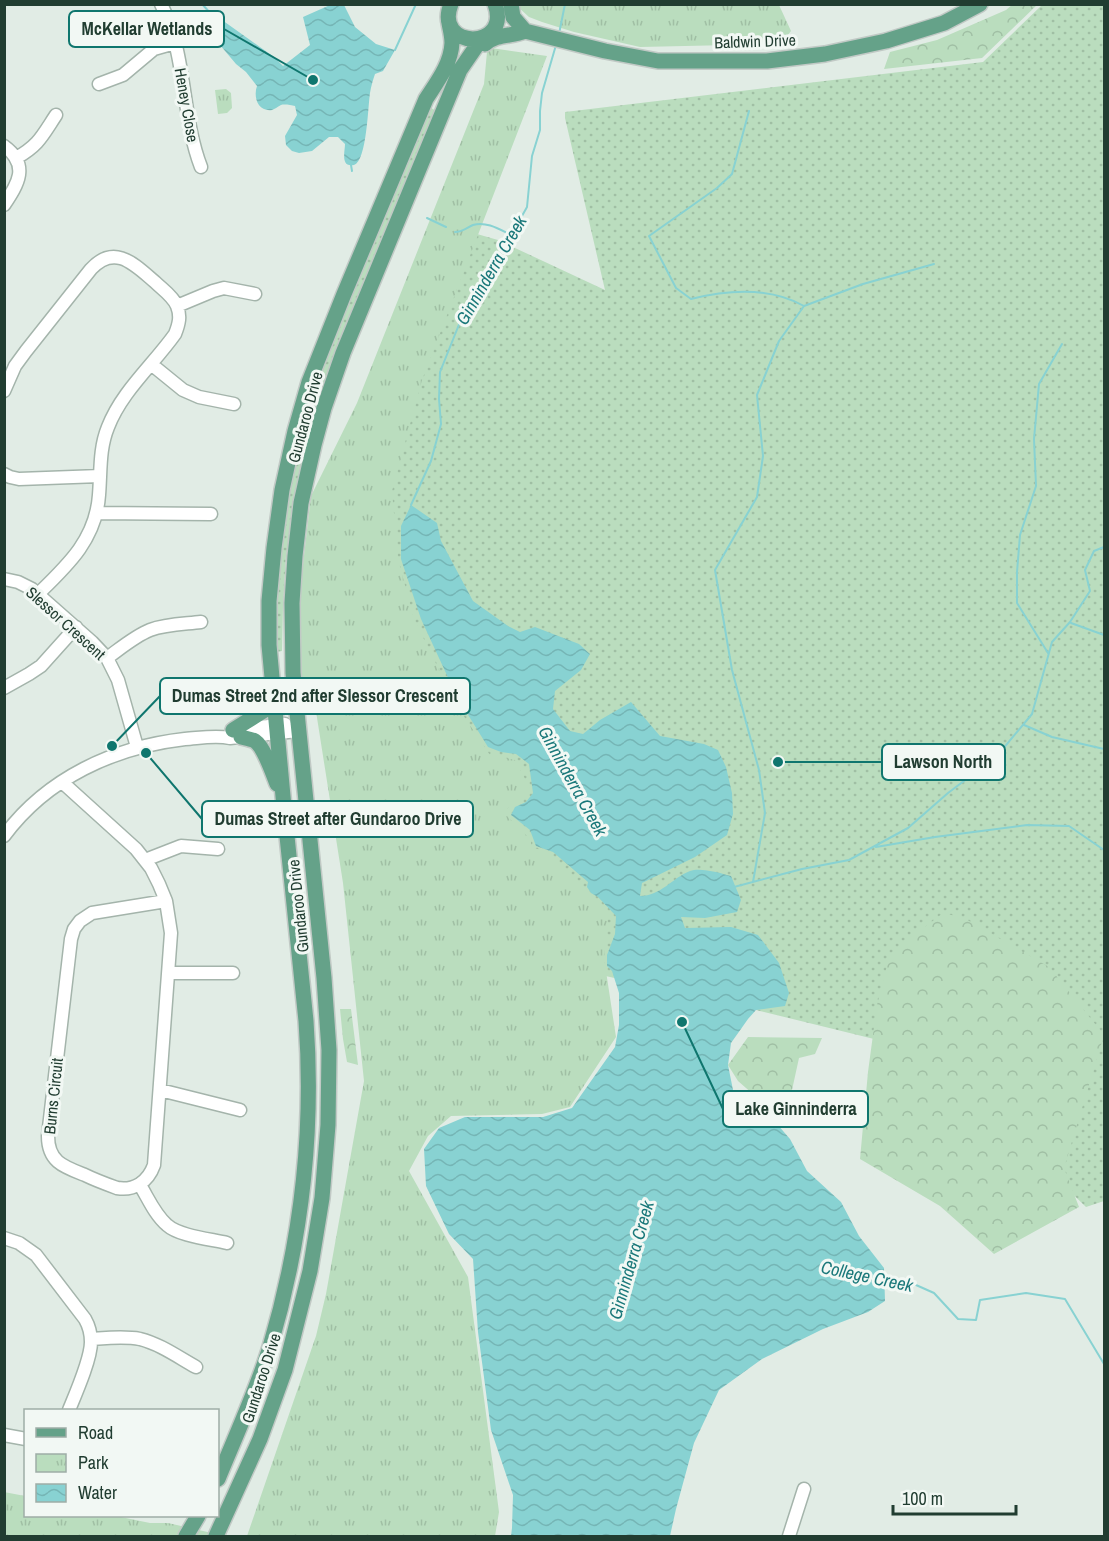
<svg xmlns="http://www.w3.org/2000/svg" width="1109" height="1541" viewBox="0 0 1109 1541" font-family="'Archivo Narrow',sans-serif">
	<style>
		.grass { fill: url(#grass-dots) }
		.forest { fill: url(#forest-crowns) }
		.park { fill: url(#park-tufts) }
		.water { fill: url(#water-waves) }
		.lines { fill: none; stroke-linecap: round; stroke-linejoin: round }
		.stream { stroke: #88d2d2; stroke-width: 2 }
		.minor-casing { stroke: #a4b4ab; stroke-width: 15 }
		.major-casing { stroke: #c1c9c5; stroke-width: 18 }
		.minor { stroke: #fff; stroke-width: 12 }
		.major { stroke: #65a289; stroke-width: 15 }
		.labels { text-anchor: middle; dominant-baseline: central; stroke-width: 6; stroke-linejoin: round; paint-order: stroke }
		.street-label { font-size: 16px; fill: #213d31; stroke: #f2f8f4 }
		.water-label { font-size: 18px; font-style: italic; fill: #1a787a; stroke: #f2f8f4 }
		.leader { fill: none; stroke: #0f766e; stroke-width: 2 }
		.callout-dot { fill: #0f766e; stroke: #f2f8f4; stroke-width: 2 }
		.callout { fill: #f2f8f4; stroke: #0f766e; stroke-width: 2 }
		.callout-label { font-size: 18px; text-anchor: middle; font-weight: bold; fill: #213d31 }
	</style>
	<defs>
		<pattern id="grass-dots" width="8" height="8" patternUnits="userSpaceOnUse" patternTransform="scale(1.5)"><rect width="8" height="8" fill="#baddbe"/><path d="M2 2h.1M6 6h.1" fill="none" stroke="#a0bfa4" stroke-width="1.8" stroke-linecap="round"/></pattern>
		<pattern id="forest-crowns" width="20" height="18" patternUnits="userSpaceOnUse" patternTransform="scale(1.5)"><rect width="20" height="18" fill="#baddbe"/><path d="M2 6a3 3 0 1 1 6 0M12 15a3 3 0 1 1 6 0" fill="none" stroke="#a0bfa4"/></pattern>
		<pattern id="park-tufts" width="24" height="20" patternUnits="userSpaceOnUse" patternTransform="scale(1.5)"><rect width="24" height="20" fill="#baddbe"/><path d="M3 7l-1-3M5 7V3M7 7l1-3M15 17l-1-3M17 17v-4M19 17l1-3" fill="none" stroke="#a0bfa4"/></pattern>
		<pattern id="water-waves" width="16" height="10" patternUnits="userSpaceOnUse" patternTransform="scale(1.5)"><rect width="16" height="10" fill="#88d2d2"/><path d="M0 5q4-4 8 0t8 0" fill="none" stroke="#75b5b5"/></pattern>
	</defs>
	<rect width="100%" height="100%" fill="#e1ece5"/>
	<path class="grass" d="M1042,5H1104V1201L1086,1207L927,1052L756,1010L579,970L324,555L477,234L498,240L605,290L565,118V112L983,62Z
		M428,106L436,111L390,224L295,520L286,555L283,607L282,651L276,652L277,571L291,475L312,391Z"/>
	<path class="forest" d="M1013,4L1037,5L982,58L884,69L890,52L937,40L1006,10Z
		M943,913L964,918L1049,967L1104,1035L1064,1168L1079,1207L994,1254L940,1206L860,1159L868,1072L877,1005L890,954Z
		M340,1009H351L358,1065L347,1062L343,1039Z
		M748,1037L822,1038L815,1054L799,1058L785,1122L738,1081L728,1065Z"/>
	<path class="park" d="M519,4L779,5L791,31L781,44L640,47L574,32L542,22L529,17L518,7Z
		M491,48L547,56L422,380L392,491L398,559L414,619L457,706L490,755L515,760L531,790L503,812L531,840V847L541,850L608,917L604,958L616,1037L570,1107L542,1114L451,1116L428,1136L409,1171L468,1277L499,1512L495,1536H247L316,1336L326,1294L364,1081L343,883L315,705L304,703L300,656V614L302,573L311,496L357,403L484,84L487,52Z
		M226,89L231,93L232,108L227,113L218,114L215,90Z
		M4,1492L25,1496L26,1516H116L150,1523H168L225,1536H5Z"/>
	<path class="water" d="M330,5H344L355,27L376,44L395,50L383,71L375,74C373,80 371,86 370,93C368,105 367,161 354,165C340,168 345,151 345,144L338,137H329L312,151L299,153L292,151L286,145L285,136L297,115L295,106C291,105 284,104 281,105C277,107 275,109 272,110C258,112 253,97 257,86L246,72L236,64L220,45L218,34L212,20V15H215L274,57L283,66L310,45L303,17Z
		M411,505L437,523L441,541L473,601L508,626L520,632L535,627L579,644L590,654L581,670L555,691L553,709L570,731L583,734L600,720L631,702L660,736L704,744L718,750L726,767L732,793L733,814L727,835L695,857L642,883L640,896C661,896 672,878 690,871C700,867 721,873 731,876L741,900L737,912L705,918L681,917L685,928L731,927L758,935L779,963L789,993L785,1006L756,1010L748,1019L731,1043L728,1065L733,1090L764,1109L790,1139L807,1171L841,1202L859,1236L884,1268L885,1301L868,1312L823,1329L762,1359L719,1390L694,1443L676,1509L670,1536H511L512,1528L513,1495L491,1430L478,1332L473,1259L449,1234L426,1186L424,1149L439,1128L465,1117H543L572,1108L615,1047L619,1025V993L612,971L607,966V955L615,934L616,916L598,897L591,893L587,887L588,882L553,852L536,846L530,830L511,815L515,807L526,802L533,793L529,764L516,754L501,752L488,747L457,697L421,619L401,559V526Z"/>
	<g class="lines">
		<path class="stream" d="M202,4L212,15
			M559,34L565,4
			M395,50L416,4
			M749,111L732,174L717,188L649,236L676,288L691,299C727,290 770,287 804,306
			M351,165L352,171
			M427,218L446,227
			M455,232C462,232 466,228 473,225C486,221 499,229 511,235
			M411,505L431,461L441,424L439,399L440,372L466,307L504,248L527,207L532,156L540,130V111L542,93L556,45
			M1071,623L1104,635
			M1048,653L1017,603V572L1020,535L1036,486L1034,439L1039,384L1062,344
			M1024,725L1052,737L1104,749
			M876,847L935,837L1027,825L1069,826L1104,850
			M753,882L765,813L759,770L732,670L715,570L757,497L763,456L757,395L779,341L804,306L863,284L934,264
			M734,887L802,869L849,860L908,828L948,793L997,756L1032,714L1052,642L1070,622L1090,591L1085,570L1094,551L1104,547
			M883,1279L916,1285L934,1293L958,1319L976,1320L980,1300L1026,1293L1065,1299L1104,1364"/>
		<defs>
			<path id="minor" d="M161,4C187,55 181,115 201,167
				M99,84L123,75L154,49L175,43
				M4,146C30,165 18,184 4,205
				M16,158C39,145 42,136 56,115
				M177,306L213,291L224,288L255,294
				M151,364L183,390L199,397L234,404
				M4,391L15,366L26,351L91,269C115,243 135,265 155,282C162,289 173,296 177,306C181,316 179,324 175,334C153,365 122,391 108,427C99,449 101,471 99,495C96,539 68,565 38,594
				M4,474L10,477L19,479L100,476
				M96,513L211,514
				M4,579L18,582L32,589L92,642L107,658L118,680L137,747
				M107,658C121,648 135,636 150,630C166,624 185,624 201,622
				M4,688L29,674L41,666L76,627
				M243,729L285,724
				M62,782L136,849L151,868L159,884L166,901L92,913L80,921L74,929L71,939L48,1136C48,1162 64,1167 85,1175C95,1180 106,1184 117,1188C134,1191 148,1182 154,1165L171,933L166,901
				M4,836C47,778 114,747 185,739C200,738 215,735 230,738L298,731
				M145,860L181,846L218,849
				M168,973H233
				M160,1090L240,1110
				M140,1185C148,1198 155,1215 167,1225C179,1236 210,1239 227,1243
				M4,1238L19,1243L36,1255L85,1319C89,1326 91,1333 91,1342C91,1359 76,1393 69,1410
				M91,1339C107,1338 124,1336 140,1339C160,1344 178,1357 196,1367
				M4,1435L26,1439
				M789,1536L804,1489"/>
			<path id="major" d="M451,4C433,50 512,51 495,4
				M511,4L513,17L525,31L605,51L658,61H767L825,54L886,41L944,23L980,4
				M485,44C498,33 511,37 525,31
				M233,730L268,708L273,694
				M241,737C245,738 251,739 255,741C264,747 273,774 277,784
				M218,1479C236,1435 256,1392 270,1347C301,1242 314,1130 306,1021L284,807L269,645V601L274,548L282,490L295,431L309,382L344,294L426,99C437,82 451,64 452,43C452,36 450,29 449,23
				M186,1536L198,1516
				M216,1536L260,1439L285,1370L310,1271L322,1198L328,1125L329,1050L324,978L293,673L292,603L295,556L301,503L314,445L324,408L343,353L460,70L482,38"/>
		</defs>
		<use href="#minor" class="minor-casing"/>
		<use href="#major" class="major-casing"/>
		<use href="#minor" class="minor"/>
		<use href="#major" class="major"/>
	</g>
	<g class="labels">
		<g class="street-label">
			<text transform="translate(755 41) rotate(-2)">Baldwin Drive</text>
			<text transform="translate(187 105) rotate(80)">Heney Close</text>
			<text transform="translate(305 417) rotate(-75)">Gundaroo Drive</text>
			<text transform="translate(66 623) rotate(42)">Slessor Crescent</text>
			<text transform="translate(298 906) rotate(-96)">Gundaroo Drive</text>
			<text transform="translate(53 1096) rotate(-84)">Burns Circuit</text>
			<text transform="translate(261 1378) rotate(-72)">Gundaroo Drive</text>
		</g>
		<g class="water-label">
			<text transform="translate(491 270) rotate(-60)">Ginninderra Creek</text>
			<text transform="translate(573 781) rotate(61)">Ginninderra Creek</text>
			<text transform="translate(631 1260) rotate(-74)">Ginninderra Creek</text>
			<text transform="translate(867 1276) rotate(12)">College Creek</text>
		</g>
	</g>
	<path class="leader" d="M313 80L224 29M112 746L160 696M778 762L882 762M146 753L202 819M682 1022L723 1109"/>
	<g class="callout-dot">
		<circle cx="313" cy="80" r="6"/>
		<circle cx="112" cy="746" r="6"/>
		<circle cx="778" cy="762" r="6"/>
		<circle cx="146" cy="753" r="6"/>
		<circle cx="682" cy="1022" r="6"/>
	</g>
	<g class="callout">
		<rect x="69" y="11" width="155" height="36" rx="6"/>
		<rect x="160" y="678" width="310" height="36" rx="6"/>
		<rect x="882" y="744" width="123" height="36" rx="6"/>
		<rect x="202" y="801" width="271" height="36" rx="6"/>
		<rect x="723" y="1091" width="145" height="36" rx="6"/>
	</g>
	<g class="callout-label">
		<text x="147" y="35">McKellar Wetlands</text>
		<text x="315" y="702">Dumas Street 2nd after Slessor Crescent</text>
		<text x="943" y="768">Lawson North</text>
		<text x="338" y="825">Dumas Street after Gundaroo Drive</text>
		<text x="796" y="1115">Lake Ginninderra</text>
	</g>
	<rect width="1109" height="1541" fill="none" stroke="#213d31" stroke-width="12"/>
	<rect x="24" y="1409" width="195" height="108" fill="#f2f8f4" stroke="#9eada6" stroke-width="1.5"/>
	<rect x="36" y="1428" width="30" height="9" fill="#65a289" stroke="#9eada6" stroke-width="1.5"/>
	<text x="78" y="1439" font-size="18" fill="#213d31">Road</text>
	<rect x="36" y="1454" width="30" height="18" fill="url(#park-tufts)" stroke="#9eada6" stroke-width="1.5"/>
	<text x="78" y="1469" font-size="18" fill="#213d31">Park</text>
	<rect x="36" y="1484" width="30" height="18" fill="url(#water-waves)" stroke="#9eada6" stroke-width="1.5"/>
	<text x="78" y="1499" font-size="18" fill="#213d31">Water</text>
	<path d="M893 1505v9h123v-9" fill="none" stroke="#213d31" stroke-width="3"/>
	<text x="902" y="1505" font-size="18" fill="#213d31" stroke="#f2f8f4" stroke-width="4.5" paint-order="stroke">100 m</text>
</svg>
